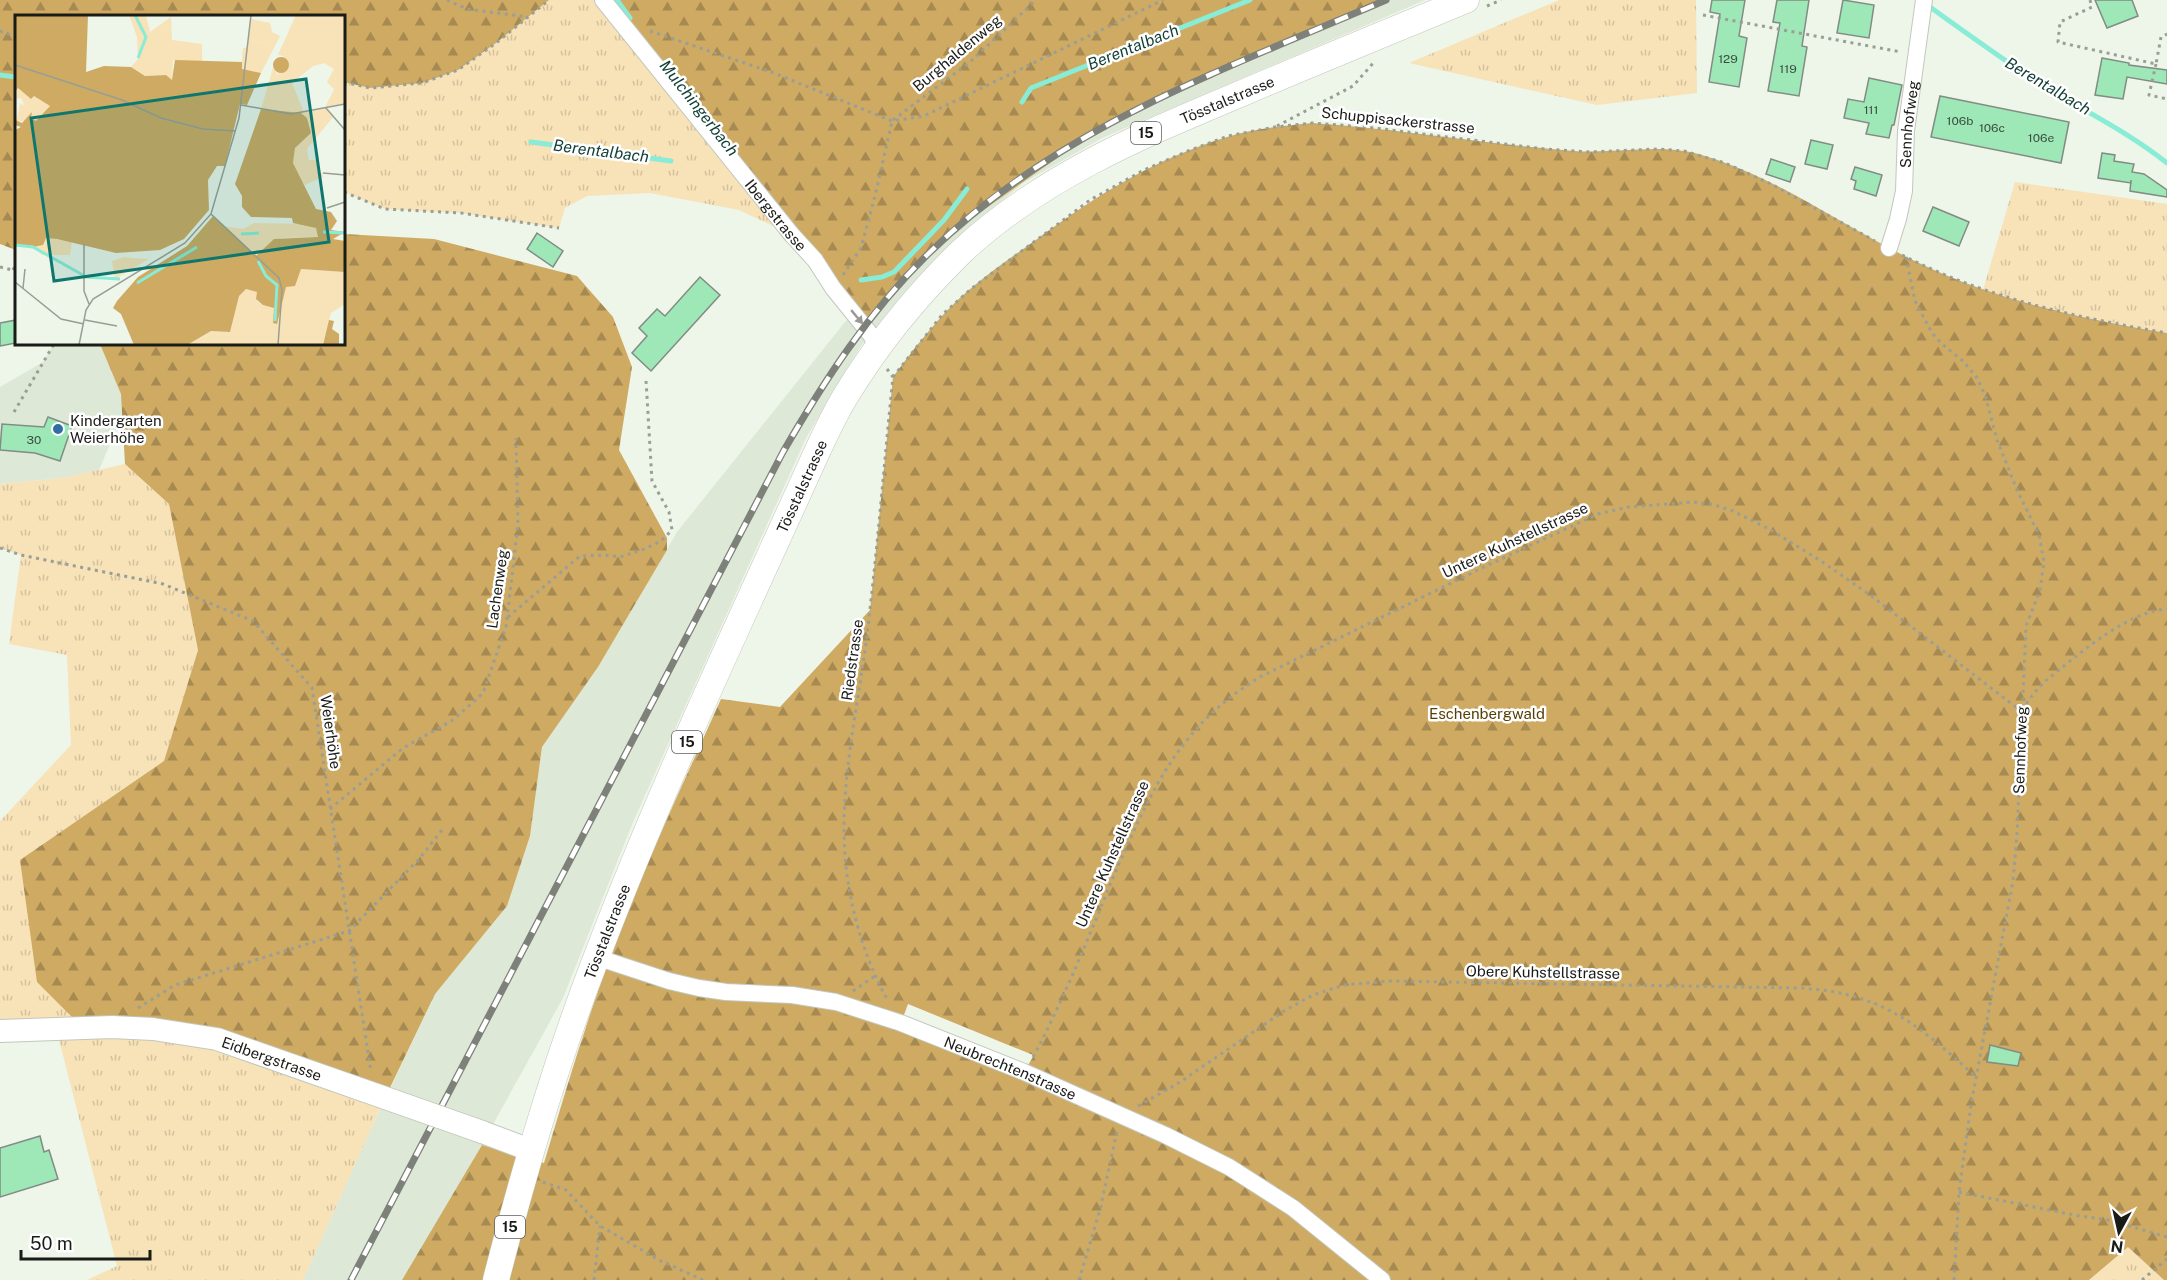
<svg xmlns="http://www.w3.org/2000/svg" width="2167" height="1280" viewBox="0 0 2167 1280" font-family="'Public Sans',sans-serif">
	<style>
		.built { fill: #dee8d6 }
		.grass { fill: url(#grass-tufts) }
		.forest { fill: url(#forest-firs); fill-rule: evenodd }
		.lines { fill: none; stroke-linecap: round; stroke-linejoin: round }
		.stream { stroke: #89ecd6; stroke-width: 5 }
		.building { fill: #9ee7b6; stroke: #818c84; stroke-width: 1.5 }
		.street-casing { stroke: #c2c8bd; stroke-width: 18 }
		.secondary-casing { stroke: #c2c8bd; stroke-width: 24 }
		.primary-casing { stroke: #c2c8bd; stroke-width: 27 }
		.path { stroke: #9a9f96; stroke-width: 3; stroke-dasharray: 3 4.5; stroke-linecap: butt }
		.street { stroke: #fff; stroke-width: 16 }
		.secondary { stroke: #fff; stroke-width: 22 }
		.primary { stroke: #fff; stroke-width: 26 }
		.rail-casing { stroke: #7d817a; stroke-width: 7 }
		.rail { stroke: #fff; stroke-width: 4.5; stroke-dasharray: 14; stroke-linecap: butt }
		.secondary-bridge-casing { stroke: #c2c8bd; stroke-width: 24; stroke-linecap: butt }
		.secondary-bridge { stroke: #fff; stroke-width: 22 }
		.oneway { fill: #989897 }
		.poi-dot { fill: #306ea5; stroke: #fff; stroke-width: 2 }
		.labels { text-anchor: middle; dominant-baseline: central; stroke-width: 5; stroke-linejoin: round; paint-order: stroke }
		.number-label { font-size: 12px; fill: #3a4e3f }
		.shield { fill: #fff; stroke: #5e5f5d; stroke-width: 1.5 }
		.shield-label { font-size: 14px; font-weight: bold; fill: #191b17 }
		.street-label { font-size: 15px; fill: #191b17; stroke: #fff }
		.poi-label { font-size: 15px; fill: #191b17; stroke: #fff; text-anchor: start }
		.park-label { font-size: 15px; fill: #574003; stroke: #fff }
		.water-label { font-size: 16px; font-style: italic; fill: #113f36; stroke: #fff }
		.inset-river { fill: none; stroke: #89ecd6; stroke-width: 3 }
		.inset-road { fill: none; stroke: #999e95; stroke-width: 1.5 }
		.view { fill: #0f766e; fill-opacity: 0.15; stroke: #0f766e; stroke-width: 3 }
		.inset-edge { fill: none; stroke: #191b17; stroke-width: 3 }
	</style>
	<defs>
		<pattern id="grass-tufts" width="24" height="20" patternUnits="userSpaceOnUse" patternTransform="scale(1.5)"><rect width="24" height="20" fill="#f8e2b7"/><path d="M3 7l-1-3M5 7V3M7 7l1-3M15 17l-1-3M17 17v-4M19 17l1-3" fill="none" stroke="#d4c19d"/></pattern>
		<pattern id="forest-firs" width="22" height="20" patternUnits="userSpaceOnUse" patternTransform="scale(1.5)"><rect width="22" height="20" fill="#ceaa63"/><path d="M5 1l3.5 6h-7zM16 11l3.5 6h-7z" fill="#a68a51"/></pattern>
	</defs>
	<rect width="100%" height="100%" fill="#eef5e9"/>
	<path class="built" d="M1327,0H1425L1102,138L1023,183L956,240L909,287L861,346L806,438L633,822L563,998L470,1166L402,1280H303L369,1133L435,994L507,906L530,836L542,747L598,667L677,532L845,322L945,225L1112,100Z
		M54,344H152L99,470L63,478L0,484V387L43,362Z"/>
	<path class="grass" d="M549,0H603L792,235L739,210L650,193L587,196L565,208L559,228L461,213L385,209L344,192V82L370,88L422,83L458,70L496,43Z
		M1559,0H1696L1697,93L1597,105L1409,63Z
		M2015,182L2167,204V333L2059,312L1983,290Z
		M125,464L169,504L198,650L164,761L20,860L153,1029L385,1098L303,1280H87L117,1266L56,1028L0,1031V821L71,745L67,655L9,644L21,555L0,548V484L63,478Z
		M2128,1247L2164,1280H2089Z"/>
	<path class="forest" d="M0,0H549L496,43L458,70L422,83L370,88L344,82V16H16V250L0,244Z
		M603,0H1386L1101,127L951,233L902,281L864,326Z
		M1312,123C1400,129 1486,144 1574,151C1618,154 1662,142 1705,156C1781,179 1847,229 1919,263C1998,301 2081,318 2167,333V1280H2164L2128,1247L2089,1280H402L482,1145L544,1163C564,1096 584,1029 608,963C641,873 682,786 721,699L780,707L870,610L893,377C908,356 924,336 941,317C969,286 1006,261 1040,237C1100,193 1155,159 1227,137C1255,128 1284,126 1312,123ZM908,1004L1033,1055H1034L1024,1072L901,1023Z
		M344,234L434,239L577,276L613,317L632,367L619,450L667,538V550L598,667L542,747L530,836L507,906L435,994L385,1098L217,1039L82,1027L37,982L20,860L164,761L198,650L169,504L125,464L121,394L100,344H344Z"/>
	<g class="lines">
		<path class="stream" d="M617,0L630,18
			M1930,7C1966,33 2002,59 2039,83C2082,110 2127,131 2167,163
			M0,75L16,77
			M1022,102L1031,88L1250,0
			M531,142L671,161
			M861,280L882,277L894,272L944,220L967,189"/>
	</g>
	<path class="building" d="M1712,0H1745L1739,36L1747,38L1739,87L1709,82L1720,14L1710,12Z
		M1777,0H1809L1802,46L1807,47L1799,96L1768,91L1780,23L1773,22Z
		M1843,0L1874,5L1869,38L1837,33Z
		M2095,0H2132L2138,16L2107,28Z
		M2102,58L2129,63V65L2167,70V84L2127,77L2123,99L2095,95Z
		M1869,78L1902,85L1894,125H1892L1889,138L1866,134L1869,123L1844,118L1848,99L1864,102Z
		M1940,96L2069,122L2061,163L1931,137Z
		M1811,140L1833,145L1827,169L1805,164Z
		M2102,153L2115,155L2114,161L2134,164L2132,172L2144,174L2167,190V197L2130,191L2131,180V183L2098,178Z
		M1771,159L1795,167L1790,182L1766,174Z
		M1855,167L1882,175L1876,196L1854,189L1856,181L1851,179Z
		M1933,207L1969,222L1959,246L1923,231Z
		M537,233L563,251L553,267L527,249Z
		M700,277L720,295L651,371L632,353L647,336L639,328L657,309L665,316Z
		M16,320V343L0,346V323Z
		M48,417L72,426L60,461L35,453L0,450L2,424L44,427Z
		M1990,1045L2021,1053L2018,1066L1987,1062Z
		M40,1136L44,1152L49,1150L58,1179L0,1197V1148Z"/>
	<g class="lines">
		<defs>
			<g id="street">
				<path id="s1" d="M603,0L792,235L815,260L833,288L871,335L877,347"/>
				<path id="s2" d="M1889,248L1898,219L1904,191L1906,131L1924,0"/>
				<path id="s3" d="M596,957L669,981L699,988L726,992L792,995L836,1002L901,1023L1024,1072L1165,1135L1229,1167L1293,1208L1382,1280"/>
			</g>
			<g id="secondary">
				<path id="s4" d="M0,1031L112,1027L153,1029L217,1039L394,1101"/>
				<path d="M482,1132L530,1150"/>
			</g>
			<g id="primary">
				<path id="s5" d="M496,1280C524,1170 556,1061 597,956C662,785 741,620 816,454C825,435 834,415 845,397C877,344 916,296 961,252C1041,177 1140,136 1240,94C1315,62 1391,31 1466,0"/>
			</g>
		</defs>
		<use href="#street" class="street-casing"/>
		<use href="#secondary" class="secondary-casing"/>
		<use href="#primary" class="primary-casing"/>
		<path class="path" d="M447,0L467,9L528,17
			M2090,0L2092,7L2060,22L2058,42L2156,64L2161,37L2167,34
			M1487,6L1501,0
			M1703,15L1901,52
			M0,31L16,37
			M650,31L774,73L892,121L924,116L1163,0
			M2156,64L2149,95L2167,99
			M344,82L370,88L422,83L458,70L496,43L549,0
			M893,120L970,62L1036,0
			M1277,126L1353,86L1375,61
			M344,192L385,209L461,213L559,228
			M1902,255C1986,298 2075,317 2167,333
			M1906,257L1915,301L1932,333L1942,344L1964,362L1977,378L1985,395L1997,440L2017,490L2039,535L2044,562L2040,590L2026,626L2017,835L2013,881L1971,1105L1959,1192L1954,1280
			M0,267L16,271
			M13,270L16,264
			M843,275L861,248L875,196L892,121
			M887,369L893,377C885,454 879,531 870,609C863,682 844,756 844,830C844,888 860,951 888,1001
			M893,377L942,315L971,289L1090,200L1144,170L1188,151L1228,136L1275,127L1312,123L1366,127L1545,149L1590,152L1657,149L1684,151L1725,163L1771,184L1875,241
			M14,412L54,344
			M0,548L21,555L163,584L253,621L312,688L371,1072
			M508,617L580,556L605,555L620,557L642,550L661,541L672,530L669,512L652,481L646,380
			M2022,710L2034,693L2044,682C2077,656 2125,612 2167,609
			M330,809L403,748L453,720L483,693L506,627L518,524L516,438
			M853,991L875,976
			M138,1008L175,985L349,931L420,858L442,830
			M1033,1057C1066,996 1091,930 1118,866C1154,785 1181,725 1260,677L1486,566L1598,514L1628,507L1694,502L1715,505L1733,511L1771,530L1821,561L1870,595L2021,711
			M1138,1106L1177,1084L1284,1011L1313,995L1344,985L1390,981L1799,988C1881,992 1917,1024 1975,1076
			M543,1182L566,1190L600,1226L661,1261L703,1280
			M1959,1192L2074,1215L2108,1220L2167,1237
			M594,1280L600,1226
			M1079,1280L1100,1210L1117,1131
			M2142,1280L2167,1259"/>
		<use href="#street" class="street"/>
		<use href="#secondary" class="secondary"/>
		<use href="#primary" class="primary"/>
		<defs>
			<path id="rail" d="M351,1280L783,452C824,381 868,313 927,255C1059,126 1221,71 1386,0"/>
		</defs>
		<use href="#rail" class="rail-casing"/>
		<use href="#rail" class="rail"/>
		<defs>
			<path id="secondary-bridge" d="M394,1101L482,1132"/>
		</defs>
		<use href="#secondary-bridge" class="secondary-bridge-casing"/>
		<use href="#secondary-bridge" class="secondary-bridge"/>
	</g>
	<defs><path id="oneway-solid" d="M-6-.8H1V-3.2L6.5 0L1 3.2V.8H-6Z" transform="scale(1.5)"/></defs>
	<use class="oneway" href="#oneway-solid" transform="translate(857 317) rotate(50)"/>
	<circle class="poi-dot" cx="58" cy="429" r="6"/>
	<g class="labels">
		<g class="number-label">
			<text x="1728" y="59">129</text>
			<text x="1788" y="69">119</text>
			<text x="1871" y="110">111</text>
			<text x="1960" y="121">106b</text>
			<text x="1992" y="128">106c</text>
			<text x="2041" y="138">106e</text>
			<text x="34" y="440">30</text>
		</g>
		<g class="shield">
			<rect x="1131" y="122" width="30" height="22" rx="4.5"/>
			<rect x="672" y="731" width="30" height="22" rx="4.5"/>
			<rect x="495" y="1216" width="30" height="22" rx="4.5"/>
		</g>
		<g class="shield-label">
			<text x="1146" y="133">15</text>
			<text x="687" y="742">15</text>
			<text x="510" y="1227">15</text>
		</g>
		<g class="street-label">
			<text transform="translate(957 53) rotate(-40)">Burghaldenweg</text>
			<text stroke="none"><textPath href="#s5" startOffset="1446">Tösstalstrasse</textPath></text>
			<text transform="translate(1398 120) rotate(6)">Schuppisackerstrasse</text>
			<text stroke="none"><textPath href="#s2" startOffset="126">Sennhofweg</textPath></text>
			<text stroke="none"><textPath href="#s1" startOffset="276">Ibergstrasse</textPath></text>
			<text stroke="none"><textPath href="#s5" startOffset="852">Tösstalstrasse</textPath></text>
			<text transform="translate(1515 540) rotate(-25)">Untere Kuhstellstrasse</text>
			<text transform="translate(497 589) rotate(-82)">Lachenweg</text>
			<text transform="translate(852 660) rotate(-82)">Riedstrasse</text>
			<text transform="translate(331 732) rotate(82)">Weierhöhe</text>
			<text transform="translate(2020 750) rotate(-88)">Sennhofweg</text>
			<text transform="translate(1112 854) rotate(-66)">Untere Kuhstellstrasse</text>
			<text stroke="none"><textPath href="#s5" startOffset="366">Tösstalstrasse</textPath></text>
			<text transform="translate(1543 972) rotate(1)">Obere Kuhstellstrasse</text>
			<text stroke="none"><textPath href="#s4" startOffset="276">Eidbergstrasse</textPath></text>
			<text stroke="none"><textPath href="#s3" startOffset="432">Neubrechtenstrasse</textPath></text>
		</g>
		<g class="poi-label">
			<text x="70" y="420">Kindergarten<tspan x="70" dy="17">Weierhöhe</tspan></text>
		</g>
		<g class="park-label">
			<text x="1487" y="713">Eschenbergwald</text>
		</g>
		<g class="water-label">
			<text transform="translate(1133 47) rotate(-22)">Berentalbach</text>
			<text transform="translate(2048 86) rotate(31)">Berentalbach</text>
			<text transform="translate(699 108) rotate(52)">Mulchingerbach</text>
			<text transform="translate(601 151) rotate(7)">Berentalbach</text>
		</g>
	</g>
	<g transform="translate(15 15)">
		<rect width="330" height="330" fill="#eef5e9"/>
		<path d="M114,0H131L135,17L156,2L157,25L187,29V48L158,45L157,65L151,60L130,61L116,52L123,44L122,22ZM281,0H330V89L311,93L318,102L292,134L294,145H302V157L308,158V162L290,170L284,166L278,148L280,133L296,118L276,99L246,94L258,53L263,60L269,41L263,40ZM309,48L319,54L312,67L319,74L310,93L289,97L277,68L298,51ZM233,26L261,29L246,58L226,54L228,33H232ZM3,73L16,84L19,81L35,91L21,106L16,103L1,108L5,88L10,91L6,83L0,84ZM239,208L293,209L301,213L303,222L266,223L241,241L209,211L228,214ZM31,223L57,226L55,240H27L18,232L28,230ZM109,242L117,243L134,244L100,264L97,246ZM286,254L330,257V289L316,298L308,330H172L196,316L215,317L224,281L231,274L242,277V286L248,290L259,293L261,309L271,272Z" fill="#f8e2b7" fill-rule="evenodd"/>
		<path d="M0,0H73L71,57L89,51L116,52L130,61L151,60L157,65L160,45L227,47V54L246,58L232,90L225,89L210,151H202L193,165L194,195L169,224L145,235L101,238L42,224L31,223L28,230L18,232L0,230V115L6,112L0,110V105L7,108L17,97L16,103L21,106L35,91L19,81L16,84L3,73L0,77ZM258 50a8 8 0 1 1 16 0a8 8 0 1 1-16 0ZM246,94L286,98L292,103L296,118L280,133L278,148L301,194L316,197L322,206L316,215L330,217L318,224L330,226V257L286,254L280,271L271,272L262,309L258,308L259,293L248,290L241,284L242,277L231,274L224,281L215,317L196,316L172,330H119L106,299L98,293L102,286L123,262L172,231L198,201L241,241L259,224L303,222L301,213L278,208L277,203L236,202L227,192V181L220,169ZM314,305L319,306L317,314L324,319V330H308Z" fill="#ceaa63"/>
		<path d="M236,4L255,8L257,17L265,21L261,29L233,26Z" fill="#f8e2b7"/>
		<path class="inset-river" d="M120,0L131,22L123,43M308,217L330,218M226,219L244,218M0,230L18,232L68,260M243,246L251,261L262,270L260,306M70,262L105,264M122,268L182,232"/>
		<path class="inset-road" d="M0,50L107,85L146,103L188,114L221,116M226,90L276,99L330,89M311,93L330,115M308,158L330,160M312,193L330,187M196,199L264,263L267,275L263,330M69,229V276L74,289M0,267L46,304L69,309M8,273L10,254M70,305L102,311M64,330L71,295L78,284L170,228L196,199L224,103L236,0"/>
		<path class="view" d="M291,64L314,227L39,266L16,103Z"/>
		<rect width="330" height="330" class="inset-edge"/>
	</g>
	<g transform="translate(2119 1232) rotate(188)" stroke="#ffffff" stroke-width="4.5" paint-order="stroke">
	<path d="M0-4.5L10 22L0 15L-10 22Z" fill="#191b17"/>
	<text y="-9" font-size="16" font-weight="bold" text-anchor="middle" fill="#191b17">N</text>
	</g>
	<path d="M21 1250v9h129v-9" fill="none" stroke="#191b17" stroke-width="3"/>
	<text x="30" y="1250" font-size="18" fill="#191b17" stroke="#ffffff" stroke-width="4.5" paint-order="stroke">50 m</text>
</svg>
